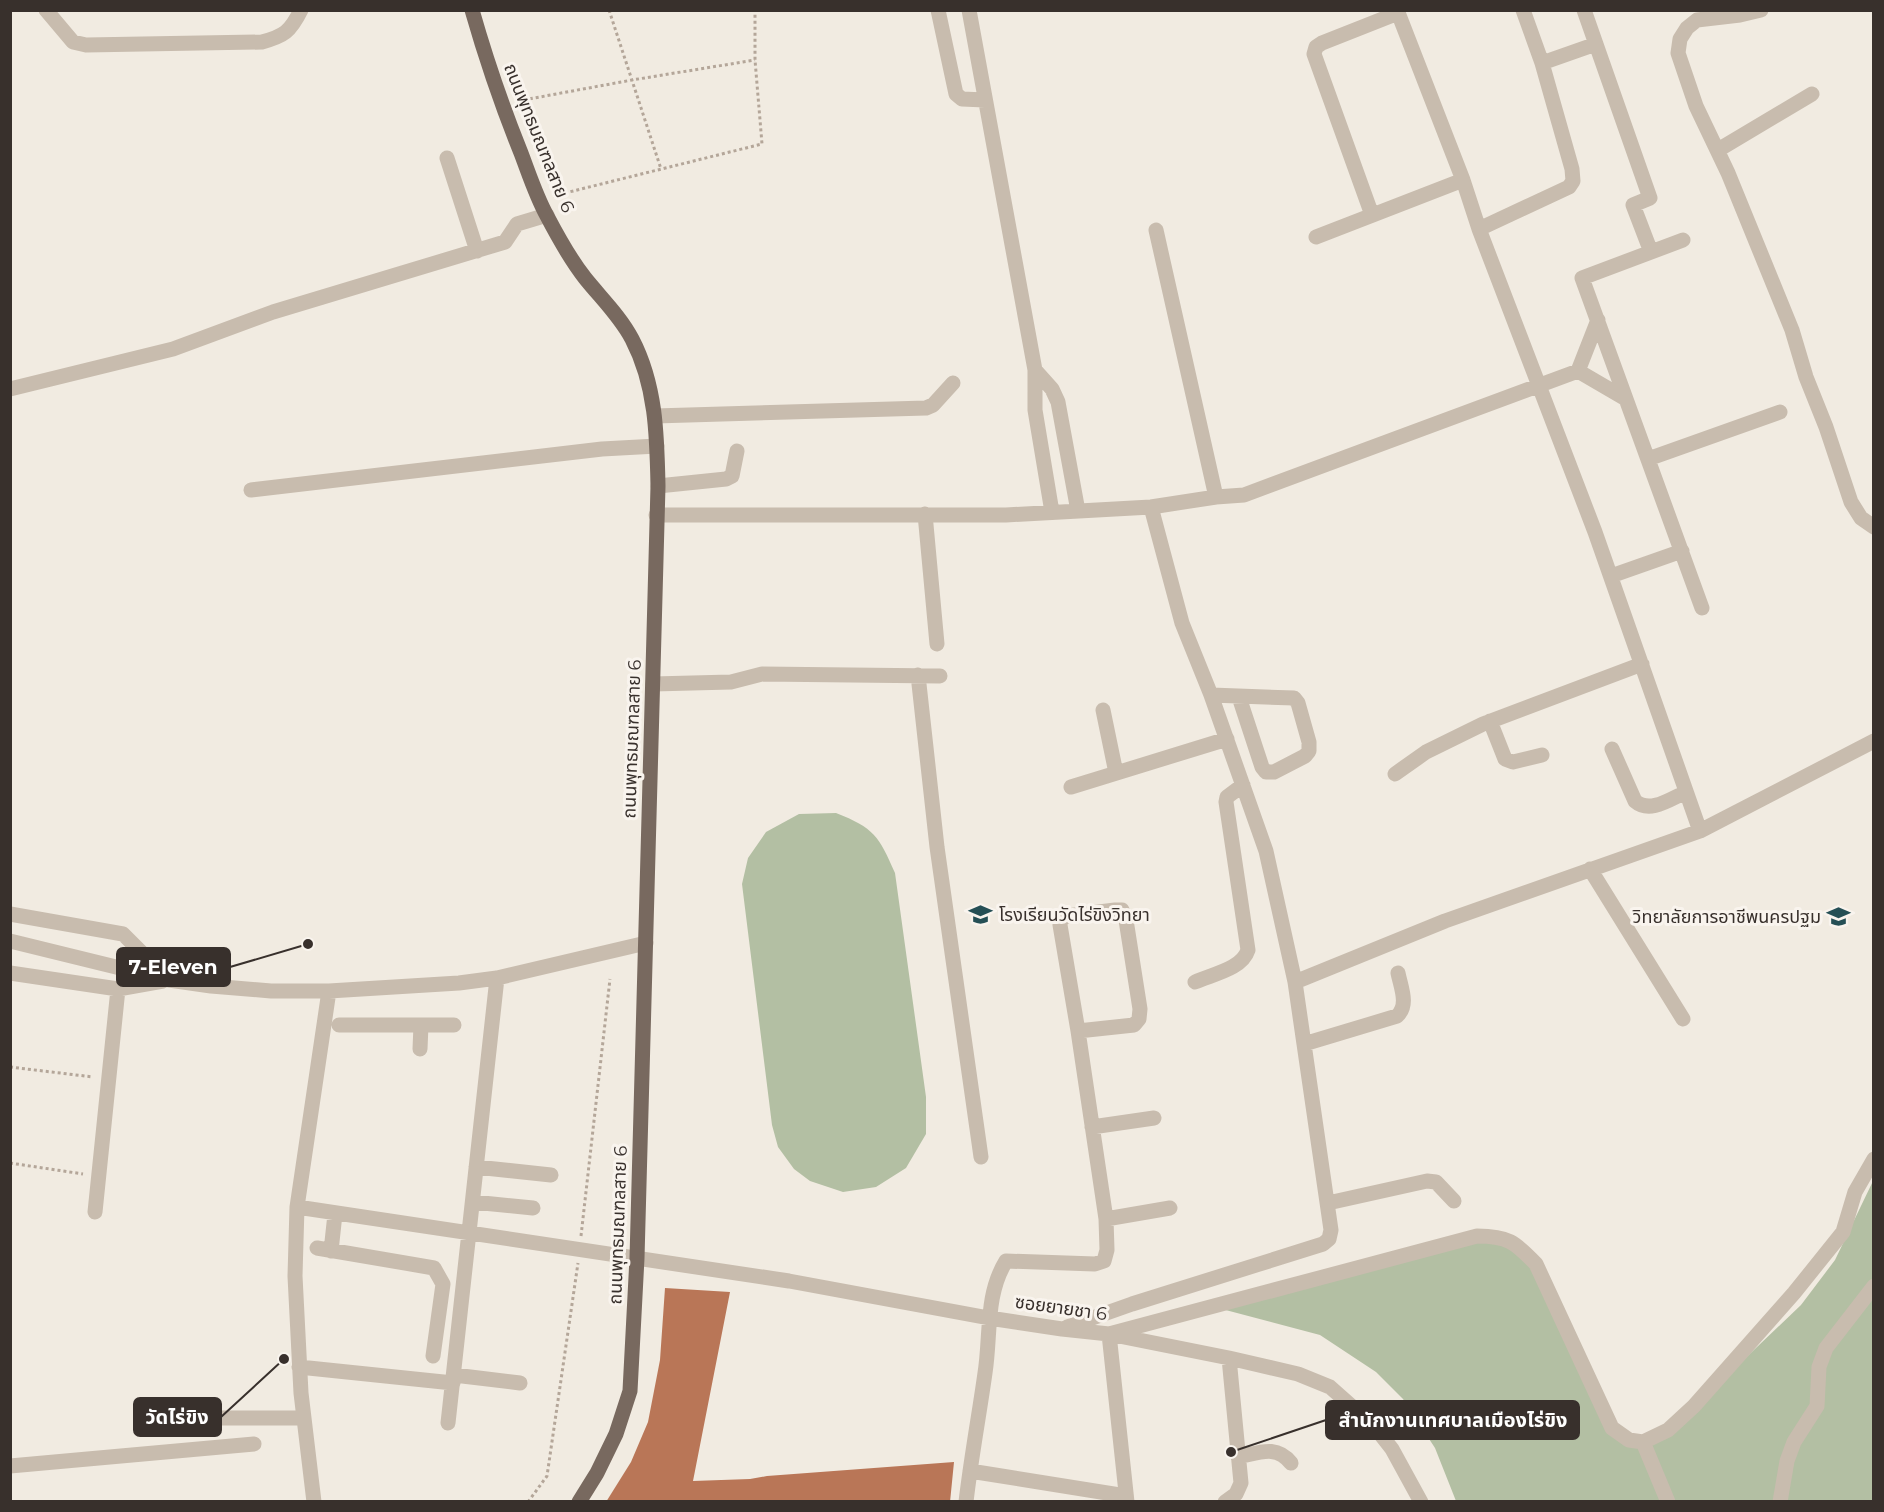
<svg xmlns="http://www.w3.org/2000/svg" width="1884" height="1512" viewBox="0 0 1884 1512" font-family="Montserrat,'Noto Sans Thai',sans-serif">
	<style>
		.green { fill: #b3bfa3 }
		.building { fill: #b97657 }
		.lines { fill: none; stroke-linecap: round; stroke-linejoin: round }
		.path { stroke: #b4a699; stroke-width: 3; stroke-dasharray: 3 3; stroke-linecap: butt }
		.minor { stroke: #c8bcae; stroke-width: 15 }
		.major { stroke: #78695f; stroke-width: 15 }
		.labels { text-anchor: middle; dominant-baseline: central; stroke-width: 6; stroke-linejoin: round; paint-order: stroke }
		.street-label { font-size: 18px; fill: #38302c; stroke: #f9f4ee }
		.poi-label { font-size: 18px; fill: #38302c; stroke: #f9f4ee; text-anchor: start }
		.leader { fill: none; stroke: #38302c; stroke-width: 2 }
		.callout-dot { fill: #38302c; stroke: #f9f4ee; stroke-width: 2 }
		.callout { fill: #38302c; stroke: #38302c; stroke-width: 2 }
		.callout-label { font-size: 20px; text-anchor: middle; font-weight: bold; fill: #fff }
	</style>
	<rect width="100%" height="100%" fill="#f1ebe1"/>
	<path class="green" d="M836,813C874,828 879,836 895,873L926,1097V1134L906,1168L876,1187L843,1192L810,1181L794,1169L778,1147L772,1125L742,884L748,858L766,832L799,814Z
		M1873,1181V1501H1456L1435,1448L1403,1399L1376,1372L1320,1335L1218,1308L1496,1237L1536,1267L1611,1429L1630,1442L1669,1431L1801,1305L1835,1260Z"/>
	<path class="building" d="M665,1288L730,1292L693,1481L750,1479L767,1476L954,1462L950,1502H606L631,1462L648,1422L660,1360Z"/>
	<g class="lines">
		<path class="path" d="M609,10L661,169
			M518,101L632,80L755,60
			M553,196L762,144L755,60V10
			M10,1067L93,1077
			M10,1163L83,1174
			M581,1236L610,979
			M528,1502L547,1476L578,1263"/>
		<path class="minor" d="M46,10L73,42L86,45L262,42C284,36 290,32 301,10
			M938,10L956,94L962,99L985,100
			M969,10L1035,370V410L1052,512
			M1397,10L1463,180L1479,229
			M1523,10L1542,63L1572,169L1573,181L1569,187L1479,229L1595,532L1700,831
			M1584,10L1650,198L1633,205L1651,252
			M1761,10L1740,15L1697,20L1687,28L1680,39L1678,53L1696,106L1728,173L1792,330L1806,377L1826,427L1851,502L1861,518L1874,527
			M1542,63L1596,44
			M1718,150L1812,94
			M447,158L477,251
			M1372,215L1314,54L1316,47L1322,43L1398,13
			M1156,230L1216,497
			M1316,237L1463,180
			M1683,240L1582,278L1702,608
			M1598,320L1578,371L1626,399
			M1035,370L1052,389L1058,402L1078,511
			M10,389L173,349L273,312L505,242L517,224L547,215
			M655,416L926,408L933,405L953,383
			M1648,459L1780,412
			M658,486L726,479L732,476L737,451
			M251,490L602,449L657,446
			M925,514L937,644
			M656,515H1006L1151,507L1216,497L1244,495L1578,371
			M1611,576L1682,551
			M918,675L937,847L981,1157
			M653,684L731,682L762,674L940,676
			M1211,695L1294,698L1298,703L1309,742V751L1305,756L1274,772H1266L1262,767L1239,697
			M1103,710L1116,773
			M1490,721L1505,759L1513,762L1542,755
			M1612,749L1635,801C1650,814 1670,799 1686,792
			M1395,774L1426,752L1483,724L1642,664
			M1071,787L1227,739
			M1590,869L1683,1019
			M10,914L123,934L169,980
			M10,941L169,980L211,986L271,991H329L459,983L497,978L646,943
			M10,973L118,989L163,981
			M1195,982C1213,974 1242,969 1248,950L1226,802L1227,797L1243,785
			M1295,982L1445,921L1700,831L1874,741
			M339,1025H454
			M1304,1044L1397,1016C1409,1005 1401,988 1398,973
			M420,1049L421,1025
			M1092,1127L1154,1118
			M476,1167L551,1175
			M473,1202L533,1208
			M1328,1203L1427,1181L1436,1182L1454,1201
			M297,1207L789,1281L989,1318L1062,1329L1109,1334L1229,1358L1298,1374L1330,1387L1374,1426L1392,1449L1421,1502
			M95,1212L118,989
			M1106,1219L1170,1208
			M317,1248L434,1268L443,1284L433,1356
			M331,1251L335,1214
			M1067,1327L1132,1304L1323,1244L1329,1239L1331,1230L1295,982L1266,851L1211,695L1182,623L1151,507
			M299,1367L453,1383
			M454,1375L520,1383
			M193,1418H303
			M448,1423L497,978
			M1643,1442L1668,1502
			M1238,1457C1259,1453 1276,1444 1291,1463
			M10,1466L254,1444
			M970,1471L1126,1496
			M314,1502L301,1393L295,1276L297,1207L329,991
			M966,1502C971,1458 979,1416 985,1373C991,1335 985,1295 1006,1261L1095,1264L1104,1261L1107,1250L1106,1219L1078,1031L1060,925L1061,919L1067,916L1115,910H1122L1126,920L1140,1009L1139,1019L1134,1025L1078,1031
			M1127,1502L1109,1334L1477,1236C1508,1236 1515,1242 1536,1264L1612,1428L1629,1440L1643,1442L1668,1430L1694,1406L1794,1293L1843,1232L1855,1192L1874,1159
			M1225,1502L1236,1494L1241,1483L1229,1358
			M1780,1502L1787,1461L1794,1442L1817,1406L1819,1367L1826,1348L1874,1286"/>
		<path class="major" d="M472,10C486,59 502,106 521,153C529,174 536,196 547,216C558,237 570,259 585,278C601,298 620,316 632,339C656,385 657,435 658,486L637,1258L630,1391L616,1434L597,1473L579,1502"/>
	</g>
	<defs>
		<symbol id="school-bare" viewBox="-9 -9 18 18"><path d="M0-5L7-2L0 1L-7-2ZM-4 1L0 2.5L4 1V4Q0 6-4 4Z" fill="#254f55" stroke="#f9f4ee" stroke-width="2.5" paint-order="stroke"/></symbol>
		<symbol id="university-bare" viewBox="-9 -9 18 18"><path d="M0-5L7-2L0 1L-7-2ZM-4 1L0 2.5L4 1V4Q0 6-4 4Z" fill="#254f55" stroke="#f9f4ee" stroke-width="2.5" paint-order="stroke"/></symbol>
	</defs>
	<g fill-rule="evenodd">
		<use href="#school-bare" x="964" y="898" width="33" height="33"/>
		<use href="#university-bare" x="1822" y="900" width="33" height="33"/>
	</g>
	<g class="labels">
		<g class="street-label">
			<text transform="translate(539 138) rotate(68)">ถนนพุทธมณฑลสาย 6</text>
			<text transform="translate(632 739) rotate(-88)">ถนนพุทธมณฑลสาย 6</text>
			<text transform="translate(618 1225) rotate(-88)">ถนนพุทธมณฑลสาย 6</text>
			<text transform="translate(1061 1308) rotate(8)">ซอยยายชา 6</text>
		</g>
		<g class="poi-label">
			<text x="999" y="915">โรงเรียนวัดไร่ขิงวิทยา</text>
			<text x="1821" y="917" text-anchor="end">วิทยาลัยการอาชีพนครปฐม</text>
		</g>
	</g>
	<path class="leader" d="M308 944L230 967M284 1359L221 1417M1231 1452L1326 1420"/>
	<g class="callout-dot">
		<circle cx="308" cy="944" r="6"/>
		<circle cx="284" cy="1359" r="6"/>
		<circle cx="1231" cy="1452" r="6"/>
	</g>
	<g class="callout">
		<rect x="117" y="948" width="113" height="38" rx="6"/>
		<rect x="134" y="1398" width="87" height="38" rx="6"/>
		<rect x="1326" y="1401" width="253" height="38" rx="6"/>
	</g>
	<g class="callout-label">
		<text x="173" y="974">7-Eleven</text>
		<text x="177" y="1424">วัดไร่ขิง</text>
		<text x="1453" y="1427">สำนักงานเทศบาลเมืองไร่ขิง</text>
	</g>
	<rect width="1884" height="1512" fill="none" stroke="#38302c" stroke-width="24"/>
</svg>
